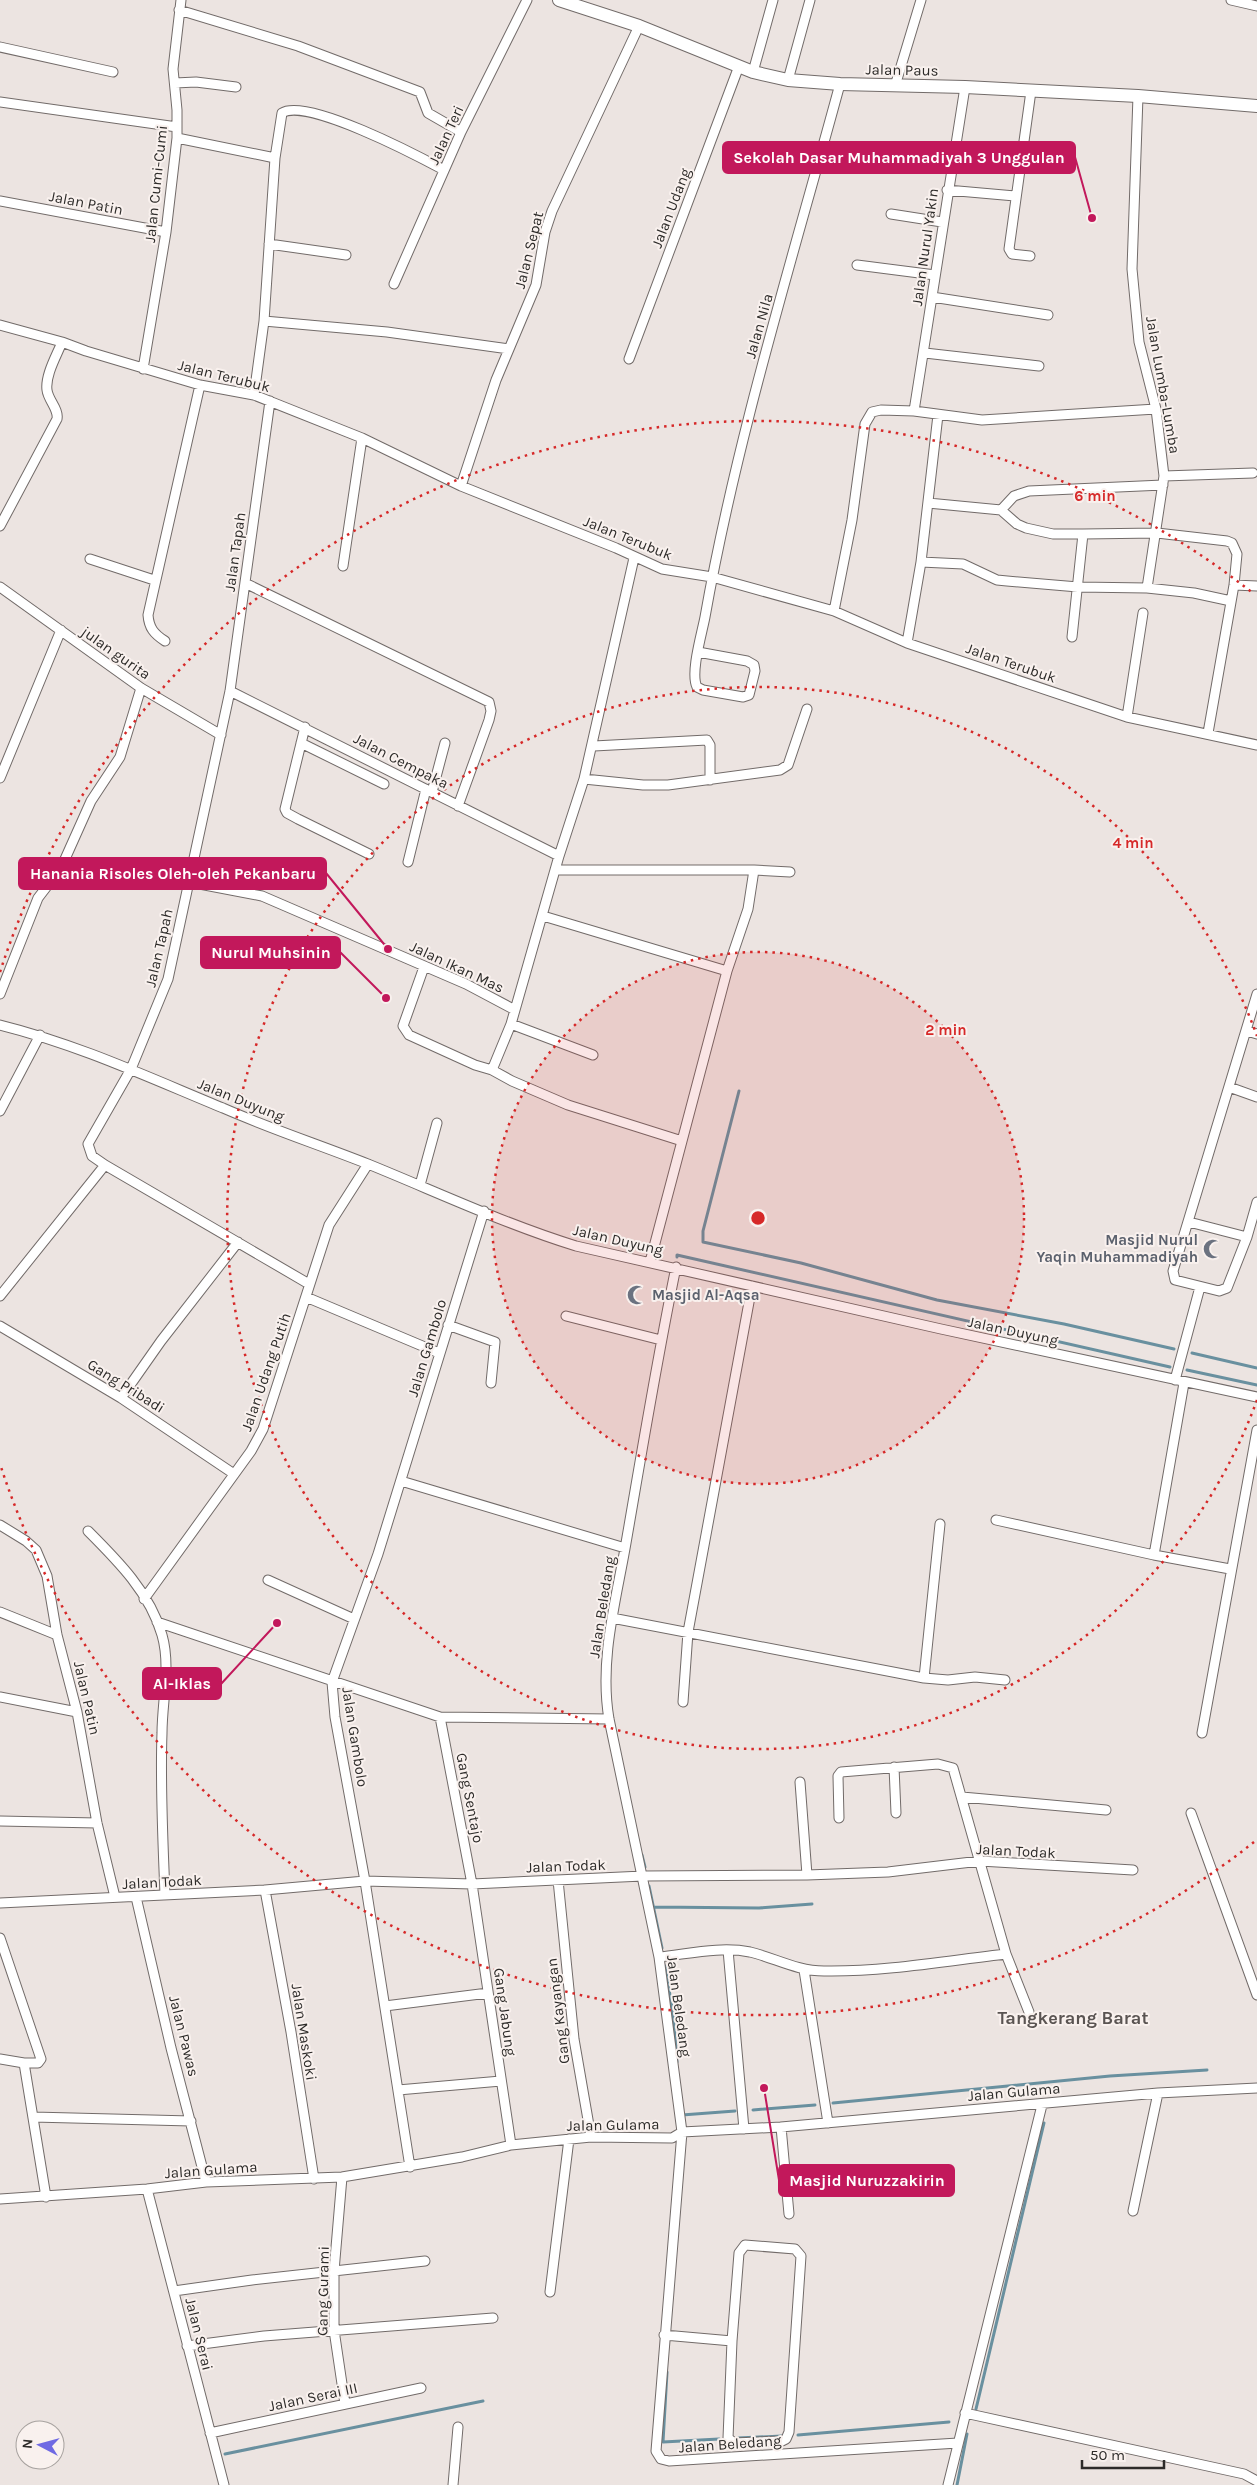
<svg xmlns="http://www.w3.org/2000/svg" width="1257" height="2485" viewBox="0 0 1257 2485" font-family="Karla,sans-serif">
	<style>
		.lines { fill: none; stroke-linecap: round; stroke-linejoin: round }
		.stream { stroke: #69909f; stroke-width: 3 }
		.minor-casing { stroke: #726b69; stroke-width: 11 }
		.secondary-casing { stroke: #726b69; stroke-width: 14 }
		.minor { stroke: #fff; stroke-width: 9 }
		.secondary { stroke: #fff; stroke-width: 12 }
		.ring { fill: none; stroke: #d62828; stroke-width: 2.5; stroke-dasharray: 2.5 5 }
		.labels { text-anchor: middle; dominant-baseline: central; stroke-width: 4; stroke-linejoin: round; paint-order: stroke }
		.street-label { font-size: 15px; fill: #2d2b29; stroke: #f9f1ee }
		.worship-label { font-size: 15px; font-weight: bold; fill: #5b616d; stroke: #f9f1ee; text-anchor: end }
		.quarter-label { font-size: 18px; font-weight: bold; fill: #5a5452; stroke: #f9f1ee }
		.centre { fill: #d62828; stroke: #f9f1ee; stroke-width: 2.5 }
		.ring-label { font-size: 15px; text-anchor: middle; font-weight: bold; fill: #d62828; stroke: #f9f1ee; stroke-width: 4; stroke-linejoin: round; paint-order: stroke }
		.leader { fill: none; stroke: #c2185b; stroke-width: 2 }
		.callout-dot { fill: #c2185b; stroke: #f9f1ee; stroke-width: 2 }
		.callout { fill: #c2185b; stroke: #c2185b; stroke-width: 2 }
		.callout-label { font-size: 16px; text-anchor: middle; font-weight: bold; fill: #fff }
	</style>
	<rect width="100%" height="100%" fill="#ece4e1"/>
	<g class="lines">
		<path class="stream" d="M739,1091L703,1231V1242L801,1263L937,1300L1064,1324L1174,1349
			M677,1257V1255L1170,1367
			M1192,1353L1257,1368
			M1187,1370L1257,1385
			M642,1855L645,1867
			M649,1886L662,1948
			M654,1907L759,1908L812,1904
			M665,1966L673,2013L677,2062
			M833,2103L1110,2076L1207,2070
			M753,2110L815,2105
			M682,2115L735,2111
			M667,2372L663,2442L719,2439
			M976,2409L1044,2123
			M798,2435L949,2422
			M738,2438L782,2436
			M225,2454L483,2401
			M957,2485L967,2434"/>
		<defs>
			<path id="minor" d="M1231,0L1257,6
				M179,10L298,46L420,92L428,113L461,132
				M0,47L113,72
				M753,72L773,0
				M788,80L810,0
				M175,83L196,82L236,87
				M895,86L921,0
				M1138,96L1132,269L1139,342L1156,409L1164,476L1147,588
				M0,102L177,127
				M177,138L275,158
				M947,190L1015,196
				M0,201L166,232
				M891,214L942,222
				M269,244L346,255
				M1030,256L1012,254L1009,249L1031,91
				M857,265L935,275
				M394,284L461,132L527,0
				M932,297L1048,315
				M264,321L387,332L509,349
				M0,325L62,342L86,351L200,385L254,395L362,438L461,486L616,548L662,569L712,577L834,611L907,643L1127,717L1257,745
				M925,353L1039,366
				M629,359L739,66
				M143,369L166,232L177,138V110L173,69L181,0
				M254,395L264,321L275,158L282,113C306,97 418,156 444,170
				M914,411L965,87
				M1164,476L1253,473
				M461,486L496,380L536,285L545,232L552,211L639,26
				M928,503L1001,510L1017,524L1026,528L1053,534H1083
				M1001,510L1014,496L1029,491L1163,485
				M0,526L57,419C59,409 48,400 47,390C45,375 57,355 62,342
				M90,559L154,580
				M921,562L963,564L997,580L1007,581L1078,587L1147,588L1194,593L1231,601
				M343,566L362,438
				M245,583L489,702L491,711L489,720L458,806
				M1234,585L1257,586
				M0,587L141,688L221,735
				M834,611L852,520L865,424L872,412L881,410L914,411L982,420L1156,409
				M1072,637L1083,534L1157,533L1227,541L1232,543L1237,554L1234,585L1208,733
				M165,641C154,634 149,628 148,615L200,385
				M907,643L921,562L938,415
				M698,652L747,661L754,665L755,671L749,695L743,697L703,690L697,687C690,673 702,633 705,617C737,436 792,261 840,84
				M230,691L559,856
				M1127,717L1143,613
				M305,727L285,809L287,813L298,819L369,854
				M301,743L384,784
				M594,746L707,740L710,745V780
				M0,778L61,630
				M584,779L643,785H668L780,770L788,765L807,709
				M432,792L445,743
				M408,862L426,789
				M556,870H754
				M189,882L262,896L466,984L515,1010
				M543,916L727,971
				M424,967L403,1026L409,1035L475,1065L492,1070L511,1024L559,856L584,779L634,558
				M0,994L38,898L61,868L91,801L120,757L141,688
				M1257,994L1173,1271L1175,1280L1219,1291L1227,1288L1247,1237L1257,1202
				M511,1024L593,1055
				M0,1025C77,1044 150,1078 223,1108C271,1129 320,1145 368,1164C437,1192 505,1224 576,1246L941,1329L1257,1397
				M1247,1031L1257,1034
				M492,1070L512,1081L568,1105L682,1141
				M1229,1087L1257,1097
				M0,1111L40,1035
				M105,1165L309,1284
				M420,1185L437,1123
				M1189,1222L1247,1237
				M650,1262L727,971L748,909L754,870L790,872
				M676,1267C657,1359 642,1451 626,1543C616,1601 599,1660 609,1719L659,1957L682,2132L656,2451L661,2459L669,2461L958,2443
				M0,1296L105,1165L92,1156L88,1144L131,1069L168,979L230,691L270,401
				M306,1297L439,1353
				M566,1316L661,1340
				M448,1325L495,1342L491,1383
				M0,1326L121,1398L234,1474
				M1175,1380L1200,1287
				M1184,1383L1154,1555L1230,1569
				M121,1398L161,1341L238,1242
				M401,1481L625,1548
				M996,1520L1154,1555
				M0,1525L26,1541L36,1550L47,1576L57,1635L77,1712L97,1823L115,1897
				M88,1531C118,1561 150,1593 162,1635C171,1666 162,1701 162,1733C160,1787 163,1841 165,1895
				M268,1580L354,1619
				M144,1599L251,1451L263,1429L329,1225L368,1164
				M0,1612L57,1635
				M612,1618L924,1678L948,1680L975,1677L1005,1680
				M157,1622L440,1717L609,1719
				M924,1678L940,1524
				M0,1697L77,1712
				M683,1702L688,1632L752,1286
				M440,1717L472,1884L511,2145
				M1202,1733L1257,1430
				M894,1767L896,1813
				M800,1782L807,1875
				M962,1797L1106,1810
				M1191,1813L1257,1995
				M839,1818L838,1776L841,1772L938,1764L953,1768L1006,1954
				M0,1821L97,1823
				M558,1880L574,2039L591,2137
				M265,1890L291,2032L314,2179
				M136,1897L171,2048L206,2182
				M0,1903L265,1890L365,1881L472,1884L643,1876L807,1875L888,1872L980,1861L1133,1870
				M0,1938L41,2059L38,2063H24L0,2059
				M728,1950L744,2129
				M659,1957C688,1954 721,1946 750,1952C775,1958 797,1971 824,1971C884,1972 946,1961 1006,1954L1029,2012
				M804,1970L828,2123
				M385,2006L488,1993
				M24,2063L46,2197
				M398,2090L501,2081
				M33,2117L191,2121
				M781,2127L789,2214
				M410,2167L365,1881L335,1717L332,1682L378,1554L484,1211
				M342,2177L334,2271V2330L345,2404
				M147,2189L224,2485
				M0,2199L147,2189L206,2182L342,2177L462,2157L511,2145L591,2137L672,2138L682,2132L781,2127L1158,2093L1257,2088
				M1133,2211L1158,2093
				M745,2245L795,2249L801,2256L789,2432L786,2439L782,2441L734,2443L728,2438L732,2341L739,2253Z
				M174,2291L252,2280L425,2261
				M550,2292L569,2139
				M664,2335L732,2341
				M187,2346L264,2336L493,2318
				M965,2413L1244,2474L1257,2481
				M210,2433L421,2388
				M453,2485L458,2427
				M948,2485L1042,2105"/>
			<path id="secondary" d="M559,0L639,26L753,72L788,80L840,84L965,87L1138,96L1257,106"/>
		</defs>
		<use href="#minor" class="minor-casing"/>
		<use href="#secondary" class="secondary-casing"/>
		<use href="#minor" class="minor"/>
		<use href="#secondary" class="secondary"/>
	</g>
	<circle cx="758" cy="1218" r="266" fill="#d62828" fill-opacity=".12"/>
	<g class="ring">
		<circle cx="758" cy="1218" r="266"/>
		<path d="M1257 1400A531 531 0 1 1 1257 1036"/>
		<path d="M1254 1842A797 797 0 0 1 0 1464M0 972A797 797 0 0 1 1254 594"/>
	</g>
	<defs>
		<symbol id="mosque-bare" viewBox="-9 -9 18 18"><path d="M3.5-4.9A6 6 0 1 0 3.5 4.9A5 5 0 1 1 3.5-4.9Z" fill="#6b7280" stroke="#f9f1ee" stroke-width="2.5" paint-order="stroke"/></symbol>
	</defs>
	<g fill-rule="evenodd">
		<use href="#mosque-bare" x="1199" y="1235" width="28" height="28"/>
		<use href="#mosque-bare" x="623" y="1281" width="28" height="28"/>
	</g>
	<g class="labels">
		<g class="street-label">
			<text transform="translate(902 70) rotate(1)">Jalan Paus</text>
			<text transform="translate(446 135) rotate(-65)">Jalan Teri</text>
			<text transform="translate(156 184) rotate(-84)">Jalan Cumi-Cumi</text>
			<text transform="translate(86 203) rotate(11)">Jalan Patin</text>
			<text transform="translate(671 208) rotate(-69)">Jalan Udang</text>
			<text transform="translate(925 247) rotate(-82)">Jalan Nurul Yakin</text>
			<text transform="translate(529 250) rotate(-76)">Jalan Sepat</text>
			<text transform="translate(759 326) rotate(-74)">Jalan Nila</text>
			<text transform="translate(224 376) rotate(14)">Jalan Terubuk</text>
			<text transform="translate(1163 385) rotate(80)">Jalan Lumba-Lumba</text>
			<text transform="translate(628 538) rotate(22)">Jalan Terubuk</text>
			<text transform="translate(235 552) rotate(-82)">Jalan Tapah</text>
			<text transform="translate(116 653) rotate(35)">julan gurita</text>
			<text transform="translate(1011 663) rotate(19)">Jalan Terubuk</text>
			<text transform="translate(401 761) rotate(27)">Jalan Cempaka</text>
			<text transform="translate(159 948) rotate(-77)">Jalan Tapah</text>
			<text transform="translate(457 967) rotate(25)">Jalan Ikan Mas</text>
			<text transform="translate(241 1100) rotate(22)">Jalan Duyung</text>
			<text transform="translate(618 1240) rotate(13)">Jalan Duyung</text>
			<text transform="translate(1013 1331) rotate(12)">Jalan Duyung</text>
			<text transform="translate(427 1348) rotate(-73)">Jalan Gambolo</text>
			<text transform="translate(266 1372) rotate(-71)">Jalan Udang Putih</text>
			<text transform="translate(126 1386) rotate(32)">Gang Pribadi</text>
			<text transform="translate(602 1607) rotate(-81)">Jalan Beledang</text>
			<text transform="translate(87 1698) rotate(77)">Jalan Patin</text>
			<text transform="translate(355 1737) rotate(81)">Jalan Gambolo</text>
			<text transform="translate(470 1798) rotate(79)">Gang Sentajo</text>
			<text transform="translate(1016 1851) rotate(3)">Jalan Todak</text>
			<text transform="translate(566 1866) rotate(-2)">Jalan Todak</text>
			<text transform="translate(162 1882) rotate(-3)">Jalan Todak</text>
			<text transform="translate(679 2006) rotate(82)">Jalan Beledang</text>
			<text transform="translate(558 2011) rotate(-97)">Gang Kayangan</text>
			<text transform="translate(505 2012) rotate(82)">Gang Jabung</text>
			<text transform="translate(304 2032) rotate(81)">Jalan Maskoki</text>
			<text transform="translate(184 2036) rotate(76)">Jalan Pawas</text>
			<text transform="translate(1014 2092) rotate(-5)">Jalan Gulama</text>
			<text transform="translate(613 2125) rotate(-1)">Jalan Gulama</text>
			<text transform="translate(211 2170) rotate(-4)">Jalan Gulama</text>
			<text transform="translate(323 2291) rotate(-89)">Gang Gurami</text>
			<text transform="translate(199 2334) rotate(76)">Jalan Serai</text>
			<text transform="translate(313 2397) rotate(-12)">Jalan Serai III</text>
			<text transform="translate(730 2444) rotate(-4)">Jalan Beledang</text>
		</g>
		<g class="worship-label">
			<text x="1198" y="1240">Masjid Nurul<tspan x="1198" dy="17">Yaqin Muhammadiyah</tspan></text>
			<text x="652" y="1295" text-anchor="start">Masjid Al-Aqsa</text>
		</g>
		<g class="quarter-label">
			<text x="1073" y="2018">Tangkerang Barat</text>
		</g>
	</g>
	<circle cx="758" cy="1218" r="8" class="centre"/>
	<g class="ring-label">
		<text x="1095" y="501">6 min</text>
		<text x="1133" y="848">4 min</text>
		<text x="946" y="1035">2 min</text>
	</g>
	<path class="leader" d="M1092 218L1075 157M388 949L326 873M386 998L340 952M277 1623L221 1684M764 2088L779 2180"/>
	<g class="callout-dot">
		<circle cx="1092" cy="218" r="5"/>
		<circle cx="388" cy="949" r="5"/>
		<circle cx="386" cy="998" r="5"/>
		<circle cx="277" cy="1623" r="5"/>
		<circle cx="764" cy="2088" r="5"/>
	</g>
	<g class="callout">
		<rect x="723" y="142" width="352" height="31" rx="5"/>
		<rect x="19" y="858" width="307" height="31" rx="5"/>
		<rect x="201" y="937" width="139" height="31" rx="5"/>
		<rect x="143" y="1668" width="78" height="31" rx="5"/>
		<rect x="779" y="2165" width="175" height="31" rx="5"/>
	</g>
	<g class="callout-label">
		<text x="899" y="163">Sekolah Dasar Muhammadiyah 3 Unggulan</text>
		<text x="173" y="879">Hanania Risoles Oleh-oleh Pekanbaru</text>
		<text x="271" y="958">Nurul Muhsinin</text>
		<text x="182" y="1689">Al-Iklas</text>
		<text x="867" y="2186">Masjid Nuruzzakirin</text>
	</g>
	<g transform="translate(40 2445) rotate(276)"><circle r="24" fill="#f9f1ee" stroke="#a7a29f"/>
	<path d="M0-4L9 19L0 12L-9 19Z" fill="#6f69e3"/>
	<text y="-8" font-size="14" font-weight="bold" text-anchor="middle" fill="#2d2b29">N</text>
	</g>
	<path d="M1082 2460v8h82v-8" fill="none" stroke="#2d2b29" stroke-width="2.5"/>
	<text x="1090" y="2460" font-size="15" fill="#2d2b29" stroke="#f9f1ee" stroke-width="4" paint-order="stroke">50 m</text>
</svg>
